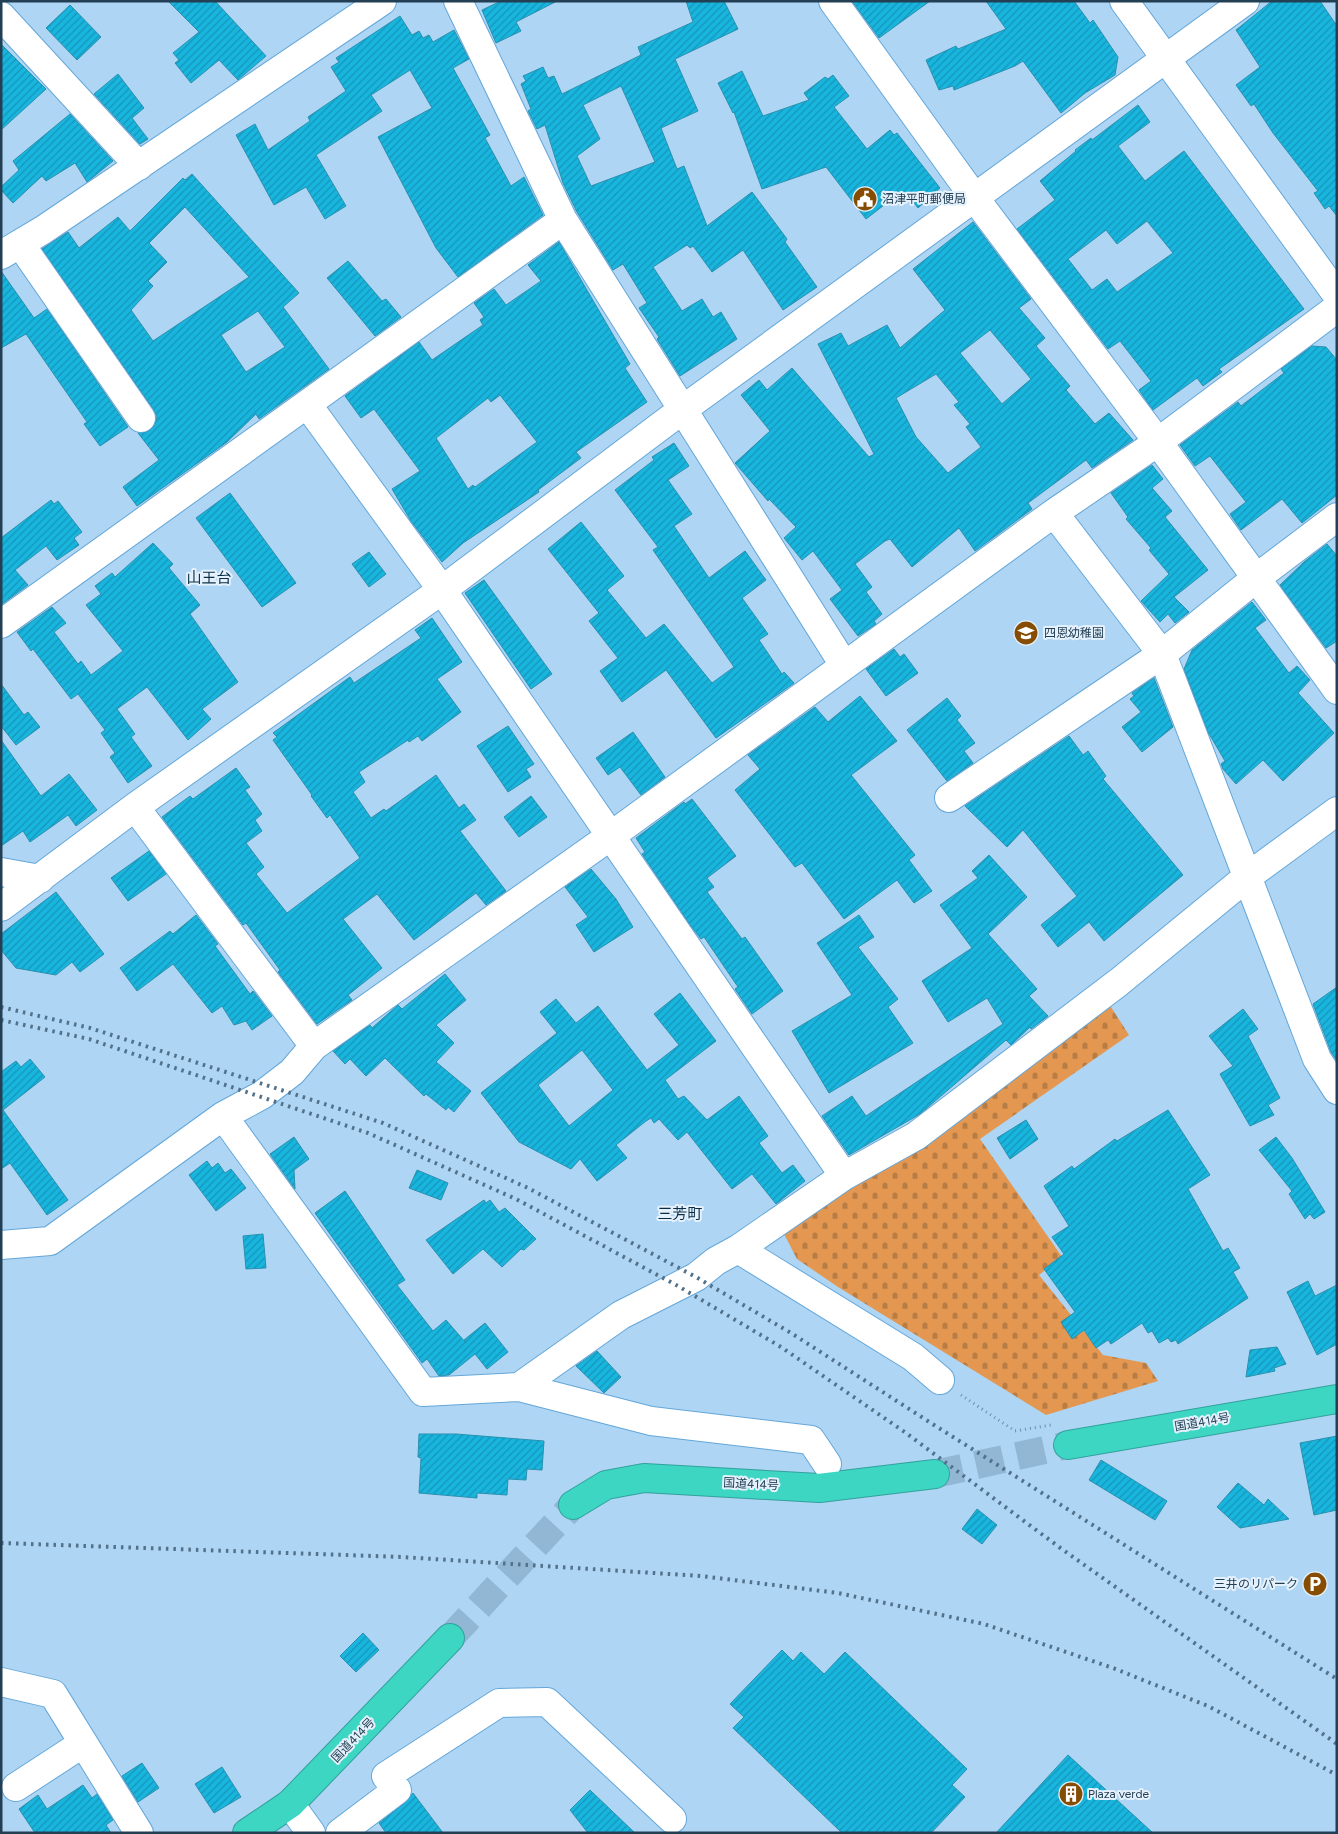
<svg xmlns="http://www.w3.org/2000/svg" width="1338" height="1834" viewBox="0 0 1338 1834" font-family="Figtree,'Noto Sans JP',sans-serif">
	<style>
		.cemetery { fill: url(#cemetery-stones) }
		.building { fill: url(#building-hatch); stroke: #2a90ae; fill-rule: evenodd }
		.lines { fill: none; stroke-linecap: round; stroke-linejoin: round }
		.highway-tunnel { stroke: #92b7d4; stroke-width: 28; stroke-dasharray: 28 14; stroke-linecap: butt }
		.minor-casing { stroke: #64a7d9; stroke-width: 30 }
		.highway-casing { stroke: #33a19c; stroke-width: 30 }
		.path { stroke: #6d8fa9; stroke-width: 3; stroke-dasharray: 1 4; stroke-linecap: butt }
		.minor { stroke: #fff; stroke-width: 28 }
		.highway { stroke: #3cd6c2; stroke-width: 28 }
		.rail { stroke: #52718a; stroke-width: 4; stroke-dasharray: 2.5 5; stroke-linecap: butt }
		.labels { text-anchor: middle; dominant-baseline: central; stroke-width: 4; stroke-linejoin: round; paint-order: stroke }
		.poi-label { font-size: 12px; fill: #233f54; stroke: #e5f2fd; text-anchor: start }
		.street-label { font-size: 12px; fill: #233f54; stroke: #e5f2fd }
		.quarter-label { font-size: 15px; fill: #082d46; stroke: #e5f2fd }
	</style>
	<defs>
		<pattern id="cemetery-stones" width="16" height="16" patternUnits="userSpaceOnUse" patternTransform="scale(1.25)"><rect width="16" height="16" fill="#e39750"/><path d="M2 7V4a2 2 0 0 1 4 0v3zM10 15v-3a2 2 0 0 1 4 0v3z" fill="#b87d45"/></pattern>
		<pattern id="building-hatch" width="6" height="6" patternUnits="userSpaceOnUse" patternTransform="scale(1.25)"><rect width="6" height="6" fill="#18b6df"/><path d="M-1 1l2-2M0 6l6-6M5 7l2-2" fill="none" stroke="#1595b7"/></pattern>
	</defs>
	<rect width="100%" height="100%" fill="#aed5f4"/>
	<path class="cemetery" d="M1109,1004L1129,1035L980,1139L1062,1257L1039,1275L1103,1355L1146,1363L1158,1381L1046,1415L838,1287L797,1259L782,1230Z"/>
	<path class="building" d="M168,1H215L266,56L238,80L219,60L191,83L175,63L179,60L173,53L199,32Z
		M501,1H557L516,22L521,31L496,43L482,10Z
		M686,1H724L738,29L675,59L698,111L661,128L677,169L684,166L707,226L752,192L787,239L785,242L817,287L783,310L743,250L712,272L693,246L690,248L687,245L653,267L682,311L702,299L713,317L721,312L737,339L680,376L657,339L659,337L639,308L647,303L623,264L613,270L577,212L563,183L545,125L537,129L528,111L531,109L521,84L526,81L523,76L543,67L548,78L554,76L562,94L641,55L638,47L693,22ZM621,86L655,162L591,186L577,156L600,139L583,105Z
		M852,1H930L879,38Z
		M986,1H1074L1090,23L1093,20L1118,57L1115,75L1085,93L1061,113L1023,61L1015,66L954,90L953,86L939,90L926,60L956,46L958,49L1006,29Z
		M1272,1H1320L1337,26V216L1329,206L1325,209L1314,193L1318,191L1273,133L1254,104L1251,106L1236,85L1260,67L1236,30Z
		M70,5L101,37L77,60L46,28Z
		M400,16L412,35L419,31L423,38L429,35L433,42L454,30L469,59L453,68L490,135L485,138L511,186L524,177L543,215L458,277L436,248L378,137L432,108L410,70L371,95L382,111L316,155L346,206L325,219L306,187L274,205L236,135L255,124L268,150L310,121L308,117L346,91L331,67L339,62L336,58Z
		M1,44L46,89L1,130Z
		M742,71L763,116L809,100L804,93L825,77L828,79L833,75L849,96L834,107L867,149L890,130L894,135L897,133L940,188L918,208L911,199L908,202L901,192L866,219L826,167L762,189L734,112L733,113L718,83Z
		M118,74L144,108L132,118L148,139L140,144L94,94Z
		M1138,105L1150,122L1118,146L1145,181L1184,151L1304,309L1219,369L1222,372L1203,386L1197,378L1153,410L1139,390L1151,381L1120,341L1108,349L1017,229L1055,200L1040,181L1076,151L1075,150L1091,138L1092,140ZM1147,221L1173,253L1117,292L1107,279L1092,290L1068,259L1106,230L1117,244Z
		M70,114L113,161L87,182L75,163L46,181L42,176L13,203L1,190V187L19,170L13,161Z
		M192,174L299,293L283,307L329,369L259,419L256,414L227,442L137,506L123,487L159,460L138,433L149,431L155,425L157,417L154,410L42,249L68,232L79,248L118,217L130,231L183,178L185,180ZM185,207L249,277L153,341L131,310L153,286L148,281L167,262L149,243ZM258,311L285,347L246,372L221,335Z
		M973,222L1031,299L1019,308L1045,338L1036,346L1070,386L1066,390L1095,424L1109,413L1133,440L1092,468L1086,460L1028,503L1032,509L975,551L959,528L912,567L890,539L885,541L855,564L872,587L866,592L882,614L874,621L876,624L858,636L830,599L842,590L813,551L802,560L784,538L796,527L769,499L768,501L735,463L770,431L741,395L759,380L767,390L792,368L869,457L874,454L818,344L841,333L848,346L887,325L900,348L945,310L913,269ZM990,330L1031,379L1002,404L960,353ZM936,374L959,402L954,405L970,424L966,427L981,447L948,473L916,437L896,398Z
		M559,242L630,364L625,368L647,402L576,452L581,458L538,490L539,492L463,543L442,562L411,521L392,489L420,471L374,409L361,418L345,396L419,342L432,360L483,325L480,320L484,317L474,303L494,289L506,305L541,281L528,265ZM500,395L537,442L475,487L473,485L468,489L436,438L488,398L491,402Z
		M348,261L382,301L386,299L401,317L375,336L327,278Z
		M1,271L34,318L47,309L128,427L100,446L84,424L87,422L26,334L1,348Z
		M1312,346L1326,347L1337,360V495L1302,523L1282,499L1241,530L1230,514L1246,502L1210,456L1195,466L1180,445L1238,402L1241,406L1284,373L1281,369Z
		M674,443L689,466L668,480L692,514L674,526L709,578L745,551L766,580L742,598L768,634L759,640L782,674L784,672L794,683L716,738L666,670L622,702L600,671L618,658L589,621L599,613L548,549L581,522L624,576L607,590L646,638L664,624L712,683L734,667L653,550L658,547L615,490L654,460L652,457Z
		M1152,465L1163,479L1152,488L1172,511L1165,517L1208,570L1174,597L1189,612L1175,623L1168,614L1160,622L1141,601L1169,574L1149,550L1151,548L1126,519L1128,517L1111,493Z
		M230,493L296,583L262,607L196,518Z
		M51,500L54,504L58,501L82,532L74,538L79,545L57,560L46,546L15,570L28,585L2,604L1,538Z
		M153,543L173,564L169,568L200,605L190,614L238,682L202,709L211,719L188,740L147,687L117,709L135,734L131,737L152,766L128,783L110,757L115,753L101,733L105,730L78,694L71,699L33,649L31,651L17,632L52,607L66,623L54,632L78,664L81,661L91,675L123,651L86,605L101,594L95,586L112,573L115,577Z
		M1327,544L1337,556V641L1326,648L1280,585L1304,562Z
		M369,552L386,574L369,587L352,564Z
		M484,580L552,674L531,689L465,593Z
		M1252,602L1266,620L1255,628L1289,673L1297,666L1310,680L1298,693L1334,733L1283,781L1263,760L1236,784L1223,769L1221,764L1225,761L1208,732L1184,669L1192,650Z
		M432,618L462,662L437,679L461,712L422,741L418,736L409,742L408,740L359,772L365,782L353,792L371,818L384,809L386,811L436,775L459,808L464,804L476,820L460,831L506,891L486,905L476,893L414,940L377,894L343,919L382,968L348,995L352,1000L317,1024L278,972L280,970L246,923L243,925L162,817L190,796L193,799L236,768L250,787L245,790L262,814L255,820L262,831L246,843L264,867L256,874L287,913L360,858L330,815L327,818L311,796L312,795L273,740L277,737L273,733L350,677L354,683L421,638L415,630Z
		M894,649L900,657L904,654L918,673L886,696L866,669Z
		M1154,678L1173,727L1142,752L1122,727L1141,712L1130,699L1134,696L1132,693Z
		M1,684L24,715L28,712L40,727L16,745L1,726Z
		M860,696L897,741L851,775L915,855L909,860L932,891L914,903L897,880L844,919L802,863L795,867L735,790L760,769L748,755L815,707L828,722Z
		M947,698L961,716L957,720L975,743L964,751L973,763L947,781L907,730Z
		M508,726L534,764L526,769L531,777L508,792L477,746Z
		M633,732L665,777L641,795L620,767L608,775L596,758Z
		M1069,736L1083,755L1088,751L1106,776L1103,779L1183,875L1104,941L1089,922L1058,947L1041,925L1077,896L1023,830L1007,847L965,806Z
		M1,740L41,796L69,774L97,810L76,826L68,815L30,842L23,831L1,846Z
		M531,796L547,817L519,837L504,817Z
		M692,799L736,856L707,878L714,887L707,892L742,939L745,937L783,991L752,1014L735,989L738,987L704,937L701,939L691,926L642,854L645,852L636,838L684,802L685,804Z
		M149,851L166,874L128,901L111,878Z
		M989,855L1027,897L988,934L1037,989L1029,996L1048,1016L1031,1029L1030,1027L1011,1045L1006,1040L920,1114L849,1155L822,1116L852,1096L866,1116L1003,1024L987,998L948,1022L922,981L972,948L940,905L978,878L972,871Z
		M591,869L616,899L633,927L594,952L576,925L588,917L565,887Z
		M56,892L104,954L80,972L72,962L56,975L16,968L1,950V934Z
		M196,915L218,944L215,946L250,994L253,991L272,1016L252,1030L246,1021L234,1025L222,1006L212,1013L173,964L137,991L120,968L170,931L173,934Z
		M859,915L874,937L858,947L898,999L888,1007L913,1043L829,1093L792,1031L852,995L817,943Z
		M445,974L466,1000L436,1025L454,1043L436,1062L471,1091L454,1112L448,1107L446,1110L426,1094L424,1096L385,1058L366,1076L350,1059L345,1064L333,1051L370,1025L372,1028L398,1005L402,1009Z
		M1337,987V1061L1331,1052L1313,1004Z
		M680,993L716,1041L665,1080L678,1099L684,1096L707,1120L739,1096L768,1136L759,1143L782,1173L793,1165L805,1181L776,1204L752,1174L732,1189L687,1132L678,1140L659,1119L654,1123L651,1118L646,1121L616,1145L627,1158L597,1181L580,1159L571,1169L519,1142L481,1093L557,1033L540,1012L556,999L576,1023L598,1006L647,1070L679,1045L654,1014ZM582,1050L613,1090L569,1126L538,1085Z
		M1243,1009L1258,1029L1248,1036L1280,1098L1268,1105L1274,1115L1250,1126L1220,1074L1233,1066L1209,1036Z
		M30,1059L45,1077L3,1110L68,1200L47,1215L10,1163L1,1169V1072L16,1061L21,1067Z
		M1168,1110L1210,1175L1188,1189L1223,1251L1228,1248L1240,1268L1233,1272L1248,1298L1178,1344L1176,1340L1171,1342L1168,1338L1159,1343L1152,1331L1148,1333L1142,1323L1111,1344L1108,1340L1096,1348L1084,1330L1072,1339L1061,1322L1075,1312L1044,1269L1064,1254L1052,1237L1069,1226L1044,1186L1072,1166L1074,1169L1115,1139L1117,1141Z
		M1026,1120L1038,1139L1010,1159L997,1138Z
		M294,1137L309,1159L294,1170L295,1189L270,1154Z
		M1276,1137L1292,1158L1325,1212L1314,1219L1310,1214L1305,1219L1289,1194L1292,1191L1259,1150Z
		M207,1161L212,1168L218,1163L225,1173L231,1169L246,1188L216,1211L189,1175Z
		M417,1170L448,1183L441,1200L409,1188Z
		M345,1191L405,1280L397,1285L433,1331L446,1320L466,1343L464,1340L485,1323L508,1352L487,1369L475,1354L449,1375L439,1376L427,1359L422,1363L315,1213Z
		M484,1200L486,1203L490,1200L499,1212L505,1208L536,1239L524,1250L521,1249L502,1267L483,1249L453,1274L426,1240Z
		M263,1234L266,1268L246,1269L243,1236Z
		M1308,1281L1315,1296L1337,1285V1344L1317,1355L1287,1292Z
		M1277,1347L1286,1364L1274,1368L1275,1371L1246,1377L1250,1350Z
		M597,1351L621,1377L604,1393L576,1366Z
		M419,1434H456L544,1441L542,1470L527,1469L526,1480L508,1479L507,1495L477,1493V1498L419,1493L421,1458L418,1457Z
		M1337,1436V1510L1314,1515L1300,1443Z
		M1101,1460L1167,1501L1155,1520L1089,1480Z
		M1238,1483L1264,1505L1268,1499L1289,1519L1240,1528L1217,1507Z
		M977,1509L997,1525L982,1544L962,1529Z
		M363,1633L379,1650L356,1672L340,1656Z
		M782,1650L793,1661L801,1652L824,1674L845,1652L967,1769L952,1785L965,1797L931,1833H842L733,1728L744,1717L730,1704Z
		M1068,1755L1153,1833H996Z
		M142,1763L159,1788L138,1802L122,1776Z
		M222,1767L241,1797L214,1813L195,1784Z
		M83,1785L92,1798L97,1794L113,1820L106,1825L111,1833H35L19,1809L38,1795L47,1809Z
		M590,1790L635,1833H588L570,1810Z
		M413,1793L443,1833H386L379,1823L406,1802Z"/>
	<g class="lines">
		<path class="highway-tunnel" d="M935,1474L1068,1445
			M450,1638L573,1505"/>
		<defs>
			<path id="minor" d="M458,1L563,220L844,665
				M833,1L974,197L1158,442L1337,690
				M1124,1L1337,295
				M1,16L139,166
				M21,245L141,418
				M1,255L43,230L382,1
				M307,404L442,590L844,1176
				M1054,513L1162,654L1317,1059L1337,1090
				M1,624L563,220
				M949,798L1162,654L1255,579L1337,517
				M135,807L314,1046
				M1,872L40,879
				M1,907L135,807L442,590L682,410L1245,1
				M223,1116L423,1392L519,1387L651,1421L811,1440L827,1464
				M1,1245L50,1241L223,1116L262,1095L292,1072L314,1046L612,835L1054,513L1158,442L1337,308
				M738,1249L913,1357L940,1380
				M519,1387L621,1315L696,1277L716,1261L738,1249L844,1176L916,1136L1119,982L1247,877L1337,811
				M1,1682L53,1694L139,1833
				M16,1787L82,1744
				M290,1804L311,1833
				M340,1833L397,1790L386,1776L499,1703L547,1702L672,1819"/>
			<path id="highway" d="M1068,1445L1337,1399
				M573,1505L606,1485L644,1478L819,1488L935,1474
				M247,1833L290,1804L450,1638"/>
		</defs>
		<use href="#minor" class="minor-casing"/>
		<use href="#highway" class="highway-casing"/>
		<path class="path" d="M961,1395L1015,1431L1051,1425"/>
		<use href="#minor" class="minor"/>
		<use href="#highway" class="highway"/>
		<path class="rail" d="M1,1007L90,1028L383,1123L528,1188L696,1277L791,1333L934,1425L1337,1679
			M1,1020L89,1039L368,1133L516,1199L678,1286L781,1347L906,1433L1059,1547L1337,1744
			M1,1543L402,1557L701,1576L838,1593L984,1624L1113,1668L1208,1706L1337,1775"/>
	</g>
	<defs>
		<symbol id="civic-disc" viewBox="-11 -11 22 22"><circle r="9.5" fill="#864c02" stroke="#e5f2fd"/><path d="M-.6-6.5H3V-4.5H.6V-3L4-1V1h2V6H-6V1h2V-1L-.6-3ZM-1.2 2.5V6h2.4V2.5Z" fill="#fff"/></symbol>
		<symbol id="school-disc" viewBox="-11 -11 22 22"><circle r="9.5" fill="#864c02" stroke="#e5f2fd"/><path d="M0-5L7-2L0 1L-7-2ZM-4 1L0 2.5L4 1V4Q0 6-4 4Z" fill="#fff"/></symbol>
		<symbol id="parking-disc" viewBox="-11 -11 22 22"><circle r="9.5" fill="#864c02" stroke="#e5f2fd"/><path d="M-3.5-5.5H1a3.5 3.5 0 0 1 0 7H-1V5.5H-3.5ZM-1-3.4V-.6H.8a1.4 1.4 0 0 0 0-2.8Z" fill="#fff"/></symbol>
		<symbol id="building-disc" viewBox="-11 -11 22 22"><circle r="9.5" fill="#864c02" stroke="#e5f2fd"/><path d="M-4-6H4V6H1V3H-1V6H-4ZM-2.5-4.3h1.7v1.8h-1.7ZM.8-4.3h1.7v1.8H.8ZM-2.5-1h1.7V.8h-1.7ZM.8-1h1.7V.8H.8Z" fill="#fff"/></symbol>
	</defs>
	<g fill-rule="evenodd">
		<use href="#civic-disc" x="851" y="185" width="28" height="28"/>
		<use href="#school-disc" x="1012" y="619" width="28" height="28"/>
		<use href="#parking-disc" x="1301" y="1570" width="28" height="28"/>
		<use href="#building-disc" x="1057" y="1780" width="28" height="28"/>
	</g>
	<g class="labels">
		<g class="poi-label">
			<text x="882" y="199">沼津平町郵便局</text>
			<text x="1044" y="633">四恩幼稚園</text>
			<text x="1298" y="1584" text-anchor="end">三井のリパーク</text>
			<text x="1088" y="1794">Plaza verde</text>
		</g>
		<g class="street-label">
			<text transform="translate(1202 1422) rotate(-10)">国道414号</text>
			<text transform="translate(751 1484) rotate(3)">国道414号</text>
			<text transform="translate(353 1740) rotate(-46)">国道414号</text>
		</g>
		<g class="quarter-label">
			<text x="209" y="578">山王台</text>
			<text x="680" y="1214">三芳町</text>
		</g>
	</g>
	<rect width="1338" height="1834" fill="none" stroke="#233f54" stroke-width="5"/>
</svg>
